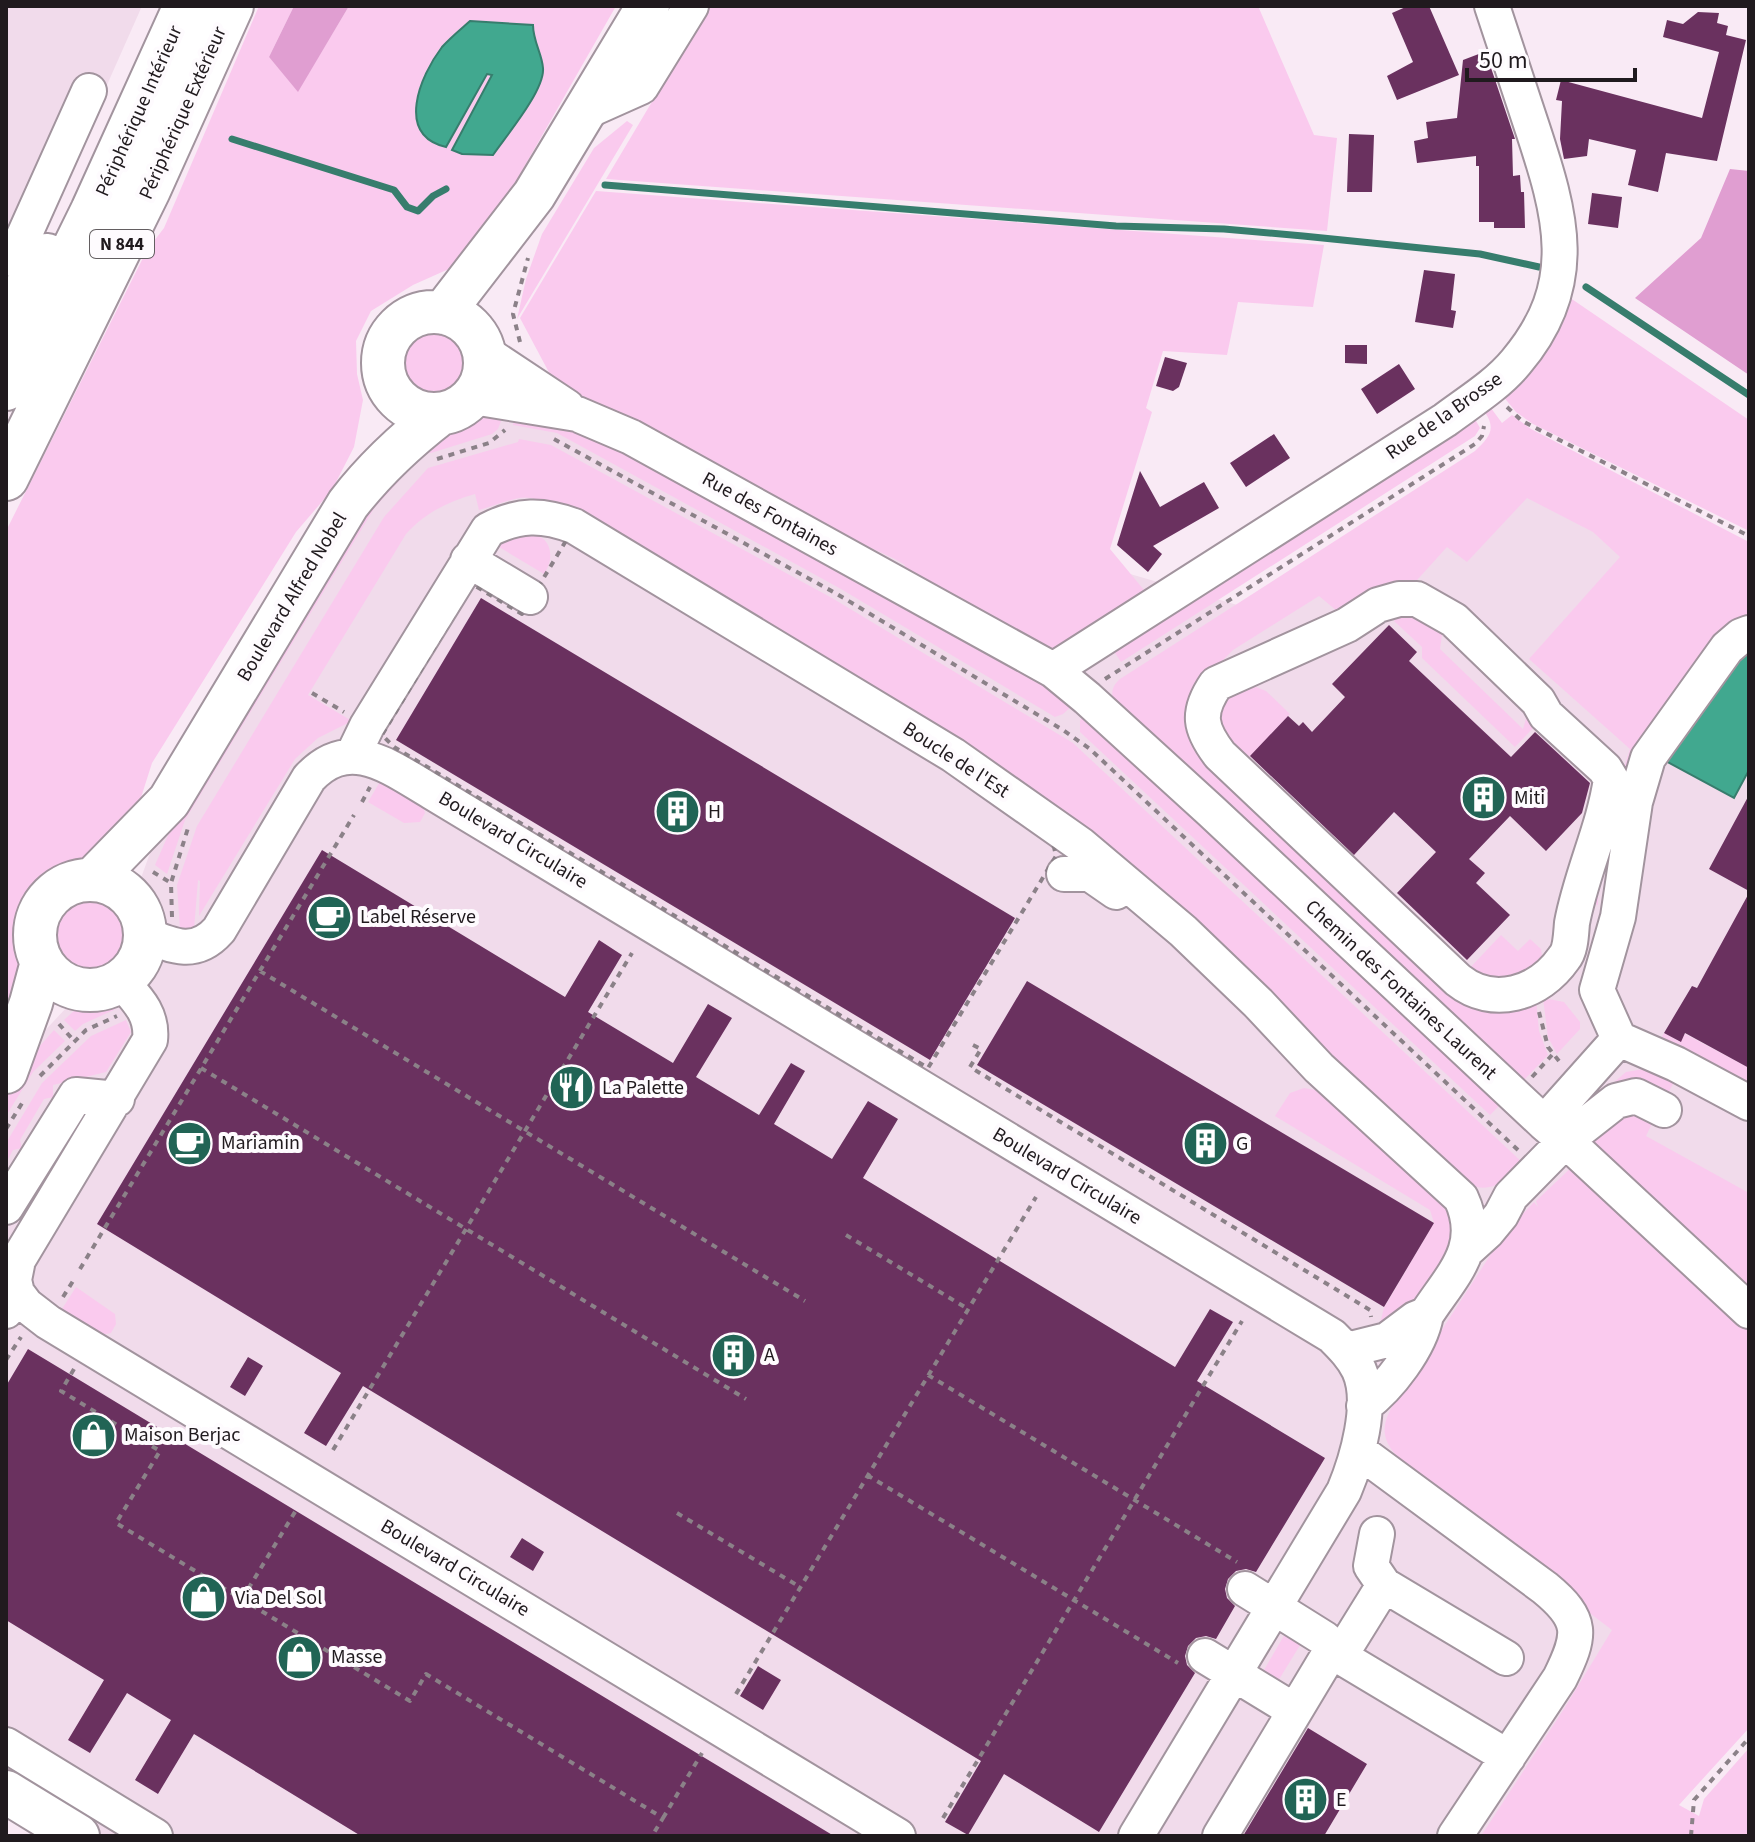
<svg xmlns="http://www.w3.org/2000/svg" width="1755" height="1842" viewBox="0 0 1755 1842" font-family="'Source Sans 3',sans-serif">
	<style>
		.built { fill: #f1dbeb }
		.green { fill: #facaee }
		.forest { fill: #e09ed1 }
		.water { fill: #41a88f; stroke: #377d6d; stroke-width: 2 }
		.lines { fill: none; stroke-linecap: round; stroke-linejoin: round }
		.stream { stroke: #377d6d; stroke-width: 7 }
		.building { fill: #6a315f }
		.minor-casing { stroke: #a2949e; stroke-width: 38 }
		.major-casing { stroke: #a2949e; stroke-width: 46 }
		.highway-casing { stroke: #a2949e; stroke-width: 48 }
		.path { stroke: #8b8188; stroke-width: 4; stroke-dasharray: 6 6; stroke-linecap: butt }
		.minor { stroke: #fff; stroke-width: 34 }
		.major { stroke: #fff; stroke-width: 42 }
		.highway { stroke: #fff; stroke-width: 44 }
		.labels { text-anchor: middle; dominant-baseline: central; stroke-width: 8; stroke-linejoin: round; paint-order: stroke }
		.shield { fill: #fefbfe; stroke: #635e61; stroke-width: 2 }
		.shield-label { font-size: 18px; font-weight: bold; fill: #201a1e }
		.street-label { font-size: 20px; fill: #201a1e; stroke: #fefbfe }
		.poi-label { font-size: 20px; fill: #201a1e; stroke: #fefbfe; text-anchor: start }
	</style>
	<rect width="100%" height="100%" fill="#f9eaf5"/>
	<path class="built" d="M6,6H142L36,245L6,286Z
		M473,397L577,414L1265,613L1498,469L1749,606V1494L1659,1633L1749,1703V1717L1672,1802L1646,1836H79L6,1792V1072L83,990L121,981L141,958L142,916L133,900L169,801L440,414Z"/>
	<path class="green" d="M259,6H294L269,57L298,91L349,6H616L491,225L451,268L413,285L371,311L356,341L357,374L363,400L354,447L332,490L296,532L152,763L138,807L100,849L75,864L44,876L32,888L21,911L15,945L21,979L6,1017V531L147,250L164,228Z
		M709,6H1258L1314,135L1337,138L1327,231L606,179Z
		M627,121L633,125L517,319L526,279L542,234L594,148Z
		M596,191L1324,245L1313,307L1238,302L1227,355L1163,351L1146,408L1152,412L1110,549L1144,590L1092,625L1095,631L1056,653L902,575L905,565L895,559L791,511L553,380L520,318Z
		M1563,293L1749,420V531L1533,424L1516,412L1498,390Z
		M400 361a36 36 0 1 1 72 0a36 36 0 1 1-72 0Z
		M1485,400L1502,423L1512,415L1531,429L1749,542V615L1741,619L1598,869V905L1593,904L1587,883L1630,749L1529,659L1620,557L1593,532L1527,498L1467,562L1447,547L1408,590L1343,616L1319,596L1233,650L1207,676L1191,707L1465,995L1536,999L1539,1031L1548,1055L1522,1082L1113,700C1111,691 1113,685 1120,679L1475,451C1492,435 1497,427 1481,407Z
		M505,411L498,429L492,434L431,453L424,451L435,432C460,428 480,416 505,411Z
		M1471,412L1480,428L1475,436L1121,662L1110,645Z
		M515,413L599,437L1028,672L1073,705L1063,714L1055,717L841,589L557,433L513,425Z
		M519,439L551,445L832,598L1073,743L1524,1164C1506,1179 1493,1195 1468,1184L1192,930L565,512C521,489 524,497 479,510L475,494C447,502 425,513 406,534L308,695L352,721L318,738L295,759L199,916L200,881L198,880L194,929L180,930L177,885L197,826L384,517L428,468L518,442Z
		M419,459L375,507L185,820L167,874L155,865L184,799L360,511Z
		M503,534C512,534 527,532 536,535C554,541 553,562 544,574L494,544Z
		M1408,607L1443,628L1440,649L1523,729L1527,715L1536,725L1515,747L1422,658V647L1394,621Z
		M1251,685L1266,691L1290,714L1249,757L1321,825L1314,833L1239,762L1217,723L1221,701Z
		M1084,713L1501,1104L1490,1115L1080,732V721Z
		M381,780L422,803L425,813L420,822L404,823L368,802Z
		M52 935a36 36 0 1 1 72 0a36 36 0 1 1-72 0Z
		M1501,935L1518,951L1530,939L1541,949L1543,962L1510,981L1465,973Z
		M1543,998L1564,1002L1580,1022V1029L1557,1054L1548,1037Z
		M88,1005H107L116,1009L83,1024L75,1031L64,1020L76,1009Z
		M126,1020L131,1032L106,1072L53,1085V1097L44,1099L20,1140L22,1148L13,1150L6,1163V1143L42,1083L91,1036Z
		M54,1030L65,1041L33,1072L6,1116V1094L31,1056Z
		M1664,1033L1680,1042L1685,1034L1749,1068V1092L1660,1040Z
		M1650,1068L1749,1117V1122L1674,1082L1666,1097L1605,1090L1626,1072Z
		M1304,1088L1321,1091L1451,1213L1453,1245L1407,1314L1379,1327L1384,1308L1434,1223L1430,1210L1275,1116L1290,1093Z
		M1623,1110L1656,1115L1646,1136L1749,1193V1300L1590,1146Z
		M1577,1162L1749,1324V1728L1679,1805L1699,1816L1704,1799L1749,1748V1836H1481L1564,1709L1612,1630L1406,1473L1392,1461L1396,1455C1381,1438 1382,1425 1392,1407L1504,1234L1534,1202L1538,1207L1536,1201Z
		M76,1287L115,1314L116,1324L111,1333L101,1335L62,1309Z
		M1289,1627L1305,1637L1275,1686L1260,1677Z"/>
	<path class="forest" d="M294,6H349L298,92L269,57Z
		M1730,169L1749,171V375L1635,298L1701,238Z"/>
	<path class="water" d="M470,21L533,25C533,41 542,54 543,68C545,90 506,136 493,155L462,154L452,150L492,75L487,74L446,147C395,135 420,76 442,47C450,38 461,29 470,21Z
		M1749,650V770L1734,798L1662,759L1732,662Z"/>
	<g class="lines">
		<path class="stream" d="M232,139L394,190L407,207L418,211L433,196L446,189
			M605,185L1116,226L1224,229L1303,236L1480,254L1539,267
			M1586,287L1749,395"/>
	</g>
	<path class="building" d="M1408,6H1429L1459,75L1397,100L1387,76L1413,62L1392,13Z
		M1698,12L1719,13L1717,23L1728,26L1726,35L1746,40L1717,161L1666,153L1658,192L1628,185L1636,150L1589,139L1587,156L1564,159L1560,139L1562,101L1556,100L1561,80L1702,118L1719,52L1663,37L1667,20L1683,24Z
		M1484,52L1486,53L1515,139H1512L1513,176L1520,175L1521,192H1524L1525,228H1494V222H1479V166H1476V156L1417,163L1414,141L1428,138L1426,122L1457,118L1463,60Z
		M1349,134L1374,135L1372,192H1347Z
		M1592,193L1622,197L1618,228L1588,224Z
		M1424,270L1455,274L1451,310L1456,311L1453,328L1415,322Z
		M1345,345H1367V364L1345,363Z
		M1165,357L1187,363L1179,387L1173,391L1156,386Z
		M1399,364L1415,389L1377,414L1361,389Z
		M1274,434L1290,458L1246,487L1230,463Z
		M1140,471L1160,507L1204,482L1219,508L1153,546L1162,554L1148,572L1117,545Z
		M481,598L1015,918L930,1060L396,740Z
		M1389,625L1417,652L1409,661L1511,757L1535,732L1590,783L1582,813L1546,851L1510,816L1469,859L1485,873L1476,883L1510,915L1467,960L1397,893L1436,852L1394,812L1354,855L1250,756L1288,716L1299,726L1303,722L1312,732L1345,697L1332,684Z
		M1749,795V891L1709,869Z
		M322,850L565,997L599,940L622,955L588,1012L673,1063L708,1004L732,1018L696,1077L759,1115L791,1063L805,1071L774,1124L832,1159L868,1101L898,1119L863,1178L1175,1367L1210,1309L1233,1322L1197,1381L1325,1458L1256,1572L1246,1569L1236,1571L1228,1579L1225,1589L1227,1598L1235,1606L1216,1639L1206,1636L1196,1638L1188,1646L1185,1656L1187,1665L1195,1673L1099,1832L1004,1774L968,1835L945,1822L981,1761L363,1386L326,1446L304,1433L341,1373L97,1224Z
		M1749,893V1068L1685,1033L1681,1042L1664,1033L1692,986L1697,988Z
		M1027,981L1434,1223L1384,1307L977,1065Z
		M28,1349L91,1387L834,1836H361L194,1734L158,1794L135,1780L171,1720L127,1693L90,1753L68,1740L104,1680L6,1620V1386Z
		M248,1357L263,1366L245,1396L230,1387Z
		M522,1538L544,1552L533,1571L510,1557Z
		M758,1666L781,1680L763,1710L740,1696Z
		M1308,1728L1367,1764L1324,1836H1243Z"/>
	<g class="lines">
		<defs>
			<path id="minor" d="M585,112L641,87L691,6
				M6,259L11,256L22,240L89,91
				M484,352L567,407
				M473,397L577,414L631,437L1053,670L1087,698L1211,811L1544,1123L1579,1153L1749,1311
				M468,560L530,597
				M1399,599H1417L1454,620L1538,701L1546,715L1605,769L1611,779C1604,828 1581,874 1572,923C1571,933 1571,950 1564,958C1539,994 1493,1008 1458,980L1220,755C1200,729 1196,713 1216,684L1347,625L1378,605Z
				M1749,633L1741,636L1727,648L1648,758L1635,802L1618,917L1597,990L1619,1039L1676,1064L1749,1103
				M1053,670L1445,420C1469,402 1497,385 1516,362C1582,284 1561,215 1532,127C1519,87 1505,46 1492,6
				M353,755L367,726L488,530C519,514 542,514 574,526L953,755L1081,845L1183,931L1258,1003L1319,1068L1461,1198C1484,1247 1452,1275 1426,1315C1420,1348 1389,1387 1364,1406
				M1064,874H1090L1116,892
				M146,935C174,947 196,956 219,930L309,778C350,734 391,768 432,792L1332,1336C1343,1347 1353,1357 1359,1370C1374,1403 1357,1460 1344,1491L1136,1836
				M1544,1123L1619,1039
				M6,1207L76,1095L117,1099
				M1466,1251L1487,1232L1501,1215L1511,1196L1565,1141L1616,1101L1636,1096L1664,1110
				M17,1293L26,1305L48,1322L898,1836
				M6,1311L17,1293L14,1280L18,1260L150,1040C153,1014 137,999 121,981
				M1347,1350L1387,1340L1415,1319L1425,1315
				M1359,1451L1545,1588C1584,1620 1581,1635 1560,1678L1455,1836
				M1377,1534L1371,1566L1384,1585L1506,1658
				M1245,1589L1325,1639L1331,1651
				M1205,1656L1295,1711
				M1340,1656L1384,1585
				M6,1745L155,1836
				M1220,1836L1331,1651L1508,1757"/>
			<path id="major" d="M383 363a51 51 0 1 1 102 0a51 51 0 1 1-102 0Z
				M443,313L534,195L648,6
				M35 935a55 55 0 1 1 110 0a55 55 0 1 1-110 0Z
				M92,880L169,801L348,504C375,469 405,441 440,414
				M6,1072L31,1003L42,962
				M6,1792L78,1836"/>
			<path id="highway" d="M6,312L37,277L47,256
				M6,388L93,211L186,6
				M6,478L148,190L231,6"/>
		</defs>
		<use href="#minor" class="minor-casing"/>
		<use href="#major" class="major-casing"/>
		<use href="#highway" class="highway-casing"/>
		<path class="path" d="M520,342L513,314L528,258
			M1507,407L1522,421L1749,536
			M554,439L837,594L1063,730L1090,749L1519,1151
			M437,459L489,443L505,430
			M567,539L971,779L1042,831L1054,847L1056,856L928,1068L394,747L382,735L472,584L522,614Z
			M1105,679L1475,444L1482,436L1484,426
			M312,693L344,712
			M362,802L370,787
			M153,872L171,883
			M172,917L171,883L188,828
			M260,971L805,1301
			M1539,1012L1548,1047L1562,1065
			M59,1024L75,1042
			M973,1045L981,1049L970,1067L1370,1310L1371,1317
			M201,1068L746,1399
			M40,1076L86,1030L117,1016
			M1532,1077L1552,1055
			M6,1129L24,1100
			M846,1235L968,1309
			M80,1269L354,815
			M63,1297L73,1281
			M6,1360L21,1337
			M74,1369L61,1391L160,1451L116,1523L410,1701L426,1674L663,1818L652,1836
			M928,1375L1237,1562
			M333,1450L632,953
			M867,1475L1178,1663
			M677,1513L800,1587
			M242,1599L298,1507
			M736,1694L1036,1197
			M663,1818L702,1753
			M943,1818L1242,1321
			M1691,1836L1694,1800L1749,1738"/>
		<use href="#minor" class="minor"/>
		<use href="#major" class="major"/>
		<use href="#highway" class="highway"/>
	</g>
	<defs>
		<symbol id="building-disc" viewBox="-11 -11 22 22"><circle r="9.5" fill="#216455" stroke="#fefbfe"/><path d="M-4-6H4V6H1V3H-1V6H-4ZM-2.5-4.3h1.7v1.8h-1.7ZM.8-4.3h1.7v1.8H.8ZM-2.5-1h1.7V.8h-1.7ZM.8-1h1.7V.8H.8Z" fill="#fff"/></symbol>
		<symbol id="cafe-disc" viewBox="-11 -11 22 22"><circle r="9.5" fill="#216455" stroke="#fefbfe"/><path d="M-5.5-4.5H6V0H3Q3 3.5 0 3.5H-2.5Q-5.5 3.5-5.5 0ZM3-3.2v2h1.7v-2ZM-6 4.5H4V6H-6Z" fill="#fff"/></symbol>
		<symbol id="restaurant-disc" viewBox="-11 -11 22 22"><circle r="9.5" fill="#216455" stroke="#fefbfe"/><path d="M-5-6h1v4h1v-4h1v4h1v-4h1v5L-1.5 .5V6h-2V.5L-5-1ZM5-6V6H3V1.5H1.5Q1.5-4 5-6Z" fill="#fff"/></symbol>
		<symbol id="shop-disc" viewBox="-11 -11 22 22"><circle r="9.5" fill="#216455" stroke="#fefbfe"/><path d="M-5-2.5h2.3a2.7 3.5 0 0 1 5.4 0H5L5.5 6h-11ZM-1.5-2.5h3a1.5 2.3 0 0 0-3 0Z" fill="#fff"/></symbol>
	</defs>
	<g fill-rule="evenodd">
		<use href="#building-disc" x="1458" y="772" width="51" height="51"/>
		<use href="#building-disc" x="652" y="786" width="51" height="51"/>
		<use href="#cafe-disc" x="304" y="892" width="51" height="51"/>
		<use href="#restaurant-disc" x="546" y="1062" width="51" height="51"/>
		<use href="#cafe-disc" x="164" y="1118" width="51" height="51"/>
		<use href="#building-disc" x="1180" y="1118" width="51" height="51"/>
		<use href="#building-disc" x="708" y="1330" width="51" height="51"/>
		<use href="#shop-disc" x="68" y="1410" width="51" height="51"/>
		<use href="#shop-disc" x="178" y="1572" width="51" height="51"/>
		<use href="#shop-disc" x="274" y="1632" width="51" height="51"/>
		<use href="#building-disc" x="1280" y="1774" width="51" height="51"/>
	</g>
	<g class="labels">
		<rect class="shield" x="90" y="230" width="64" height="28" rx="6"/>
		<g class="shield-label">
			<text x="122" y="244">N 844</text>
		</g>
		<g class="street-label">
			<text transform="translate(139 111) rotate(-66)">Périphérique Intérieur</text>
			<text transform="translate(183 113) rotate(-66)">Périphérique Extérieur</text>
			<text transform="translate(1444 416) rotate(-35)">Rue de la Brosse</text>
			<text transform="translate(770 514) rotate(29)">Rue des Fontaines</text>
			<text transform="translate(292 597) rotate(-59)">Boulevard Alfred Nobel</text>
			<text transform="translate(956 760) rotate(33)">Boucle de l'Est</text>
			<text transform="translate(513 840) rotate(31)">Boulevard Circulaire</text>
			<text transform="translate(1401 990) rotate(43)">Chemin des Fontaines Laurent</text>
			<text transform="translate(1067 1176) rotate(31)">Boulevard Circulaire</text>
			<text transform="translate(455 1568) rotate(31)">Boulevard Circulaire</text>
		</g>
		<g class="poi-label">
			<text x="1514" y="798">Miti</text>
			<text x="708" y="812">H</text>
			<text x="360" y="917">Label Réserve</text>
			<text x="602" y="1088">La Palette</text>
			<text x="221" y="1143">Mariamin</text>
			<text x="1236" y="1144">G</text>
			<text x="764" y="1355">A</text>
			<text x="124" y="1435">Maison Berjac</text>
			<text x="235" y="1598">Via Del Sol</text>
			<text x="331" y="1657">Masse</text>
			<text x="1336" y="1800">E</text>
		</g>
	</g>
	<rect width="1755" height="1842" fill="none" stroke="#201a1e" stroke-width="16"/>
	<path d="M1467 68v12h168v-12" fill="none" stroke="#201a1e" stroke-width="4"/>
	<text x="1479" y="68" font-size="24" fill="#201a1e" stroke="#fefbfe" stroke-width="6" paint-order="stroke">50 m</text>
</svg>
